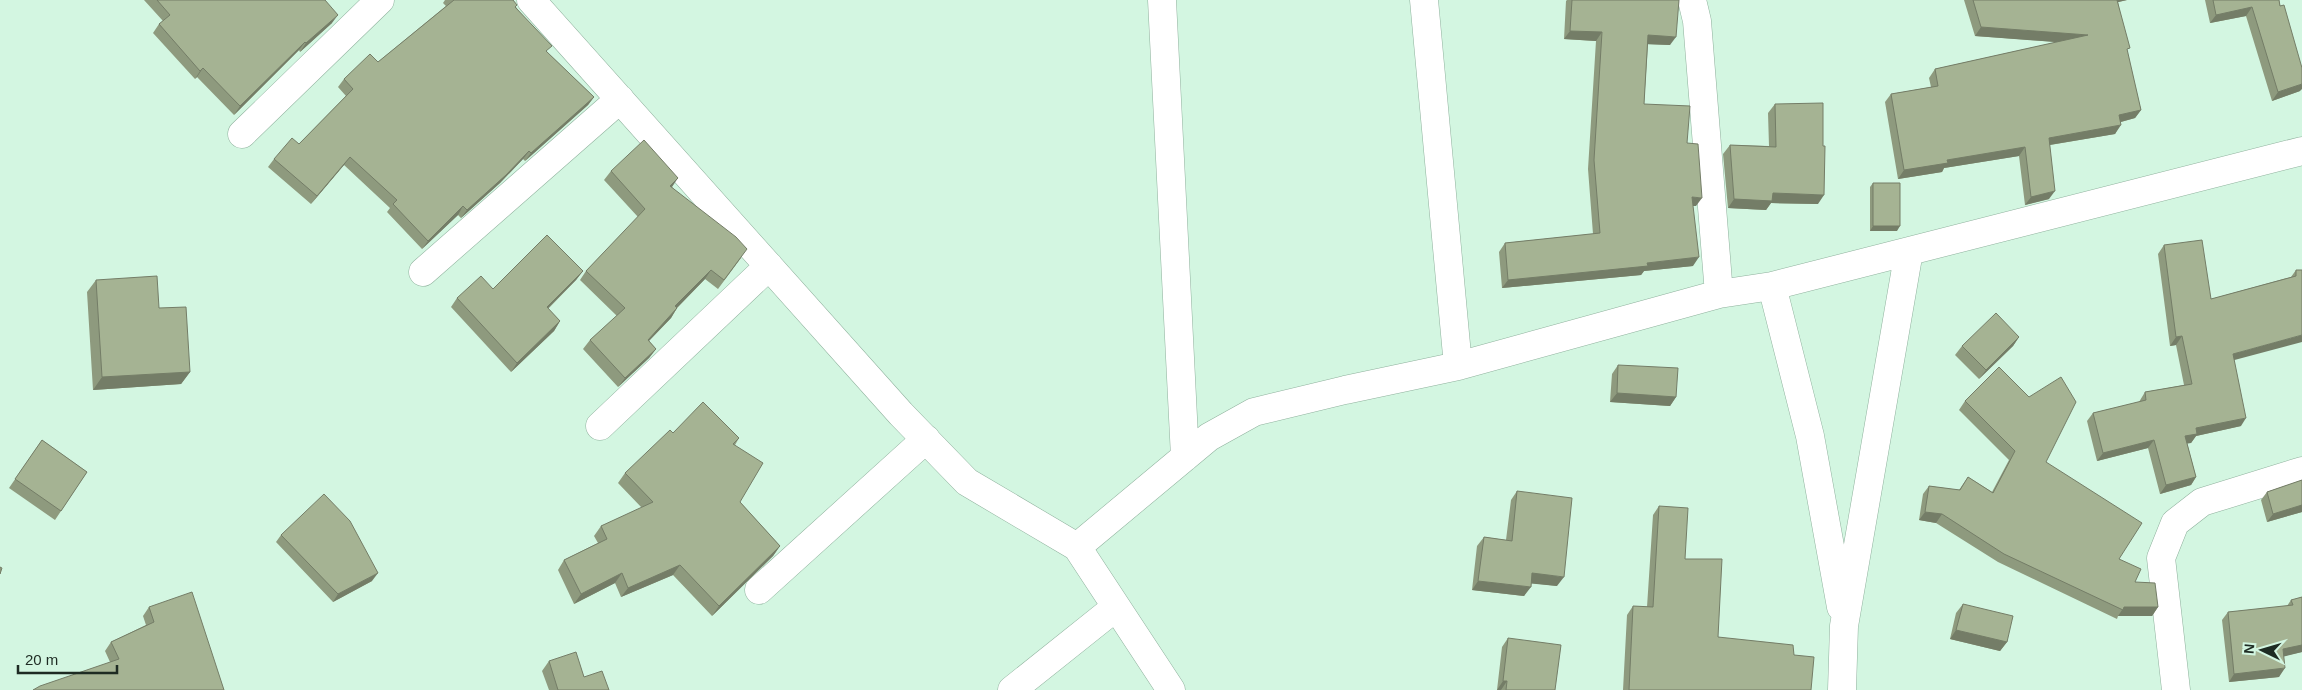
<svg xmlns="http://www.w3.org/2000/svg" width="2302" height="690" viewBox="0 0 2302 690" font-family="Helvetica,sans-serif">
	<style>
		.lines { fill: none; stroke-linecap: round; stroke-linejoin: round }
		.minor-casing { stroke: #8fb19d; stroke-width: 29 }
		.minor { stroke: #fff; stroke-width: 28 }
		.wall { fill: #8e9a7e }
		.shaded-wall { fill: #747d67 }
		.building { fill: #a5b393; stroke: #747d67 }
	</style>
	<rect width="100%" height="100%" fill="#d3f6e1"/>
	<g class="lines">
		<defs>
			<path id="minor" d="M531,0L901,414L967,482L1077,547L1171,690
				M1162,0L1185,457
				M1424,0L1458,366
				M1692,0L1697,21L1719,294
				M242,134L380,0
				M423,272L620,99
				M1772,286L1810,436L1841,607
				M600,426L769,266
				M1077,547L1209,437L1254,412L1345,390L1458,366L1719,294L1772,286L2302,151
				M759,590L926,439
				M1012,690L1116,607
				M1842,690L1844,626L1909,251
				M2176,690L2161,558L2175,523L2202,502L2302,471"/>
		</defs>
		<use href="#minor" class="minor-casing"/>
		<use href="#minor" class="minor"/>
	</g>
	<path class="wall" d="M144,0H325L332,23L300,52L299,50L234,115L197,77L195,79L153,33L159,24L163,21Z
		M445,0H513L516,7L547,52L594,97L588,105L525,161L523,159L500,183L461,218L458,215L422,249L387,212L390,208L344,165L311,204L268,167L274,159L299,144L346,96L338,87L344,79L378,62L446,6L443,3Z
		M1567,0H1679L1670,45L1648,44L1644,104L1687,143L1696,206H1693V266L1644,271L1641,275L1502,288L1499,252L1505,243L1593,234L1588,169L1596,41L1564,39L1566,1Z
		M1964,0H2127L2118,2L2127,52L2141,110L2135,118L2121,122L2115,134L2050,145L2049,199L2025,205L2019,156L1944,168L1942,172L1898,179L1885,102L1891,94L1931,87L1929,78L1935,69L2057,42L1975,36Z
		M2205,0H2279L2300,91L2272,101L2246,16L2210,23Z
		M1775,104L1818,204L1771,203L1766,210L1728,208L1723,154L1730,145L1769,146L1768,113Z
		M611,171L672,187L741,258L718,289L705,279L677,308L671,318L649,341L656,349L649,358L618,387L583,349L590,340L617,316L580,280L586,271L638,217L604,180Z
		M1873,183L1897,231H1870V187Z
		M2164,245L2211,299L2291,277L2296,270H2302L2234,360L2241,426L2196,436L2191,443H2187L2196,477L2191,485L2160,494L2148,448L2097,461L2087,421L2093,413L2139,402L2145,392L2184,385L2176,345L2170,346L2158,254Z
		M583,271L576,280L548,309L560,321L554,331L511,372L451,307L457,298L493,289Z
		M96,280L159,308L190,372L181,384L93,390L87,292Z
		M2019,337L2013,346L1979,379L1955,355L1962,346Z
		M1618,365L1676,397L1670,406L1610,402L1612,374Z
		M1965,401L2046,462L2119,559L2135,582L2158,607L2152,616H2118L2117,619L1998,562L1936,523L1919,520L1923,494L1929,486L1959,490L1968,477L1992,492L2009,460L1959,410Z
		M673,433L739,438L735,445L740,502L780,546L773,556L712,616L673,575L621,597L615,583L574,604L558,570L564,560L598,543L594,536L601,526L642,508L618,483L625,473Z
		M42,440L87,472L55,520L9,488Z
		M2302,480V512L2267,522L2261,500L2267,492Z
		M1517,491L1557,586L1531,583L1524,596L1472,590L1477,546L1484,537L1506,540L1511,500Z
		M1659,506L1685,559L1718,637L1794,655L1811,690H1623L1627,615L1633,606L1647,607L1653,515Z
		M281,535L372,581L333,602L276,542Z
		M2302,597V652L2284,656L2279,677L2229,682L2222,620L2228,612L2287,606L2291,600Z
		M1963,604L2007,642L2000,651L1950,639L1956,613Z
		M149,607L224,690L110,662L105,651L111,642L146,625L143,616Z
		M1508,638L1555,690H1497L1502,647Z
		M549,661L584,677L609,690H549L542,671Z"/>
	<path class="shaded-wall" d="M2112,0H2127L2110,4Z
		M2252,7L2246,16L2210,23L2216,15Z
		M338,15L332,23L300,52L306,43Z
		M1981,27L2088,35L2082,44L1975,36Z
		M1570,31L1602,32L1596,41L1564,39Z
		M1648,35L1676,37L1670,45L1642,44Z
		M305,42L299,50L234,115L240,106Z
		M203,68L197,77L195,79L200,71Z
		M2302,84V89L2300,91L2272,101L2278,92Z
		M594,97L588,105L525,161L531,153Z
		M2141,110L2135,118L2113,124L2119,115Z
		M2121,125L2115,134L2043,146L2049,138Z
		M2025,147L2019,156L1944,168L1942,172L1898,179L1904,170L1947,160Z
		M529,151L523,159L500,183L461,218L467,210Z
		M350,157L344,165L311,204L317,196Z
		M678,178L672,187L663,195L670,186Z
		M2055,191L2049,199L2025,205L2031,197Z
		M1773,193L1824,195L1818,204L1771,203L1766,210L1728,208L1734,199Z
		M1692,197L1702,198L1696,206H1686Z
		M463,206L458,215L422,249L428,241Z
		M1873,226H1900L1897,231H1870Z
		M1699,257L1693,266L1644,271L1641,275L1502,288L1508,280Z
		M711,270L705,279L669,316L675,306Z
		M583,271L576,280L540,316L547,307Z
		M677,308L671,318L641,349L648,340Z
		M560,321L554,331L511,372L517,363Z
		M2302,335V342L2227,362L2233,354Z
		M2182,336L2176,345L2170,346L2176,337Z
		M2019,337L2013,346L1979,379L1986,370Z
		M656,349L649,358L618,387L625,378Z
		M190,372L181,384L93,390L102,377Z
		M1617,393L1676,397L1670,406L1610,402Z
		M2246,418L2241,426L2196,436L2191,443L2179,445L2185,436L2196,428Z
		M2154,440L2148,448L2097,461L2103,453Z
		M2196,477L2191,485L2160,494L2166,485Z
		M2302,505V512L2267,522L2273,514Z
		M1925,512L1942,514L1936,523L1919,520Z
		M780,546L773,556L712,616L719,606Z
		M680,565L673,575L621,597L628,588Z
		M378,573L372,581L333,602L338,594Z
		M622,573L615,583L574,604L581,594Z
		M1532,573L1564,577L1557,586L1526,583Z
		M1478,581L1531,587L1524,596L1472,590Z
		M2124,607H2158L2152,616H2118Z
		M1956,630L2007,642L2000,651L1950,639Z
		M2302,645V652L2278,658L2283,649Z
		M2285,668L2279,677L2229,682L2234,674Z
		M1503,681H1507L1501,690H1497Z"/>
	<path class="building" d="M157,0H325L338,15L306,43L305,42L240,106L203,68L200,71L159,24L170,15Z
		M454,0H513L517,5L515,7L552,46L546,51L594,97L531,153L529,151L506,175L467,210L463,206L428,241L393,204L397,200L350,157L317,196L274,159L292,138L299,144L353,89L344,79L370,54L378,62Z
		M1572,0H1679L1676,37L1648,35L1644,104L1690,106L1687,143L1698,144L1702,198L1692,197L1699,257L1647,263L1648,266L1508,280L1505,243L1600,233L1594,160L1602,32L1570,31Z
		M1973,0H2117L2130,48L2127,49L2141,110L2119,115L2121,125L2049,138L2055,191L2031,197L2025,147L1947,160L1948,163L1904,170L1891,94L1938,86L1935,69L2088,35L1981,27Z
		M2213,0H2279L2280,6L2284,5L2302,68V84L2278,92L2252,7L2216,15Z
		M1823,103V146H1825L1824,195L1773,193L1772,201L1734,199L1730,145L1776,147L1775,104Z
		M644,140L678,178L670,186L736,237L747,249L724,280L711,270L675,306L677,308L648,340L656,349L625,378L590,340L625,308L586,271L645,209L611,171Z
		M1873,183H1900V226H1873Z
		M547,235L583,271L547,307L560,321L517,363L457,298L481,276L493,289Z
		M2202,240L2211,299L2296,276V270H2302V335L2233,354L2246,418L2196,428L2197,434L2185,436L2196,477L2166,485L2154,440L2103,453L2093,413L2146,400L2145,392L2192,384L2182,336L2176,337L2164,245Z
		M157,276L159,308L186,307L190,372L102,377L96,280Z
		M1996,313L2019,337L1986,370L1962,346Z
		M1618,365L1678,368L1676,397L1617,393Z
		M1999,367L2029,397L2061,377L2076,402L2046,462L2142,523L2119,559L2141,569L2135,582L2155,583L2158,607H2124L2123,610L2004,554L1942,514L1925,512L1929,486L1960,490L1968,477L1993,493L2015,451L1965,401Z
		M703,402L739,438L733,444L763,463L740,502L780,546L719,606L680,565L628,588L622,573L581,594L564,560L607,539L601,526L653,502L625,473L670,430L673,433Z
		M42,440L87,472L61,511L15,479Z
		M2302,480V505L2273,514L2267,492Z
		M1517,491L1572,498L1564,577L1532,573L1531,587L1478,581L1484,537L1512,541Z
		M324,494L350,521L378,573L338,594L281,535Z
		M1659,506L1688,508L1685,559H1722L1718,637L1793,645L1794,655L1814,657L1811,690H1629L1633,606L1653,607Z
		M0,567L2,568L0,574Z
		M192,592L224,690H33L40,686L119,659L111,642L154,622L149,607Z
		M2302,597V645L2283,649L2285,668L2234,674L2228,612L2293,605L2291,600Z
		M1963,604L2013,616L2007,642L1956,630Z
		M1508,638L1561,645L1555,690H1506L1507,681H1503Z
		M576,652L584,677L602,671L609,690H558L549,661Z"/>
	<g transform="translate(2262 650) rotate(275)" stroke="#d3f6e1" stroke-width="4" paint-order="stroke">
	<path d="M0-4L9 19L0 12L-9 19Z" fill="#1e2b23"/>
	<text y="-8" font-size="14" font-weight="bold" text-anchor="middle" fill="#1e2b23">N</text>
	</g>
	<path d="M18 665v8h99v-8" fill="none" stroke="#1e2b23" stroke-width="2.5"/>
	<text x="25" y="665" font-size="15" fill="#1e2b23" stroke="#d3f6e1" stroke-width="4" paint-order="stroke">20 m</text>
</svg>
